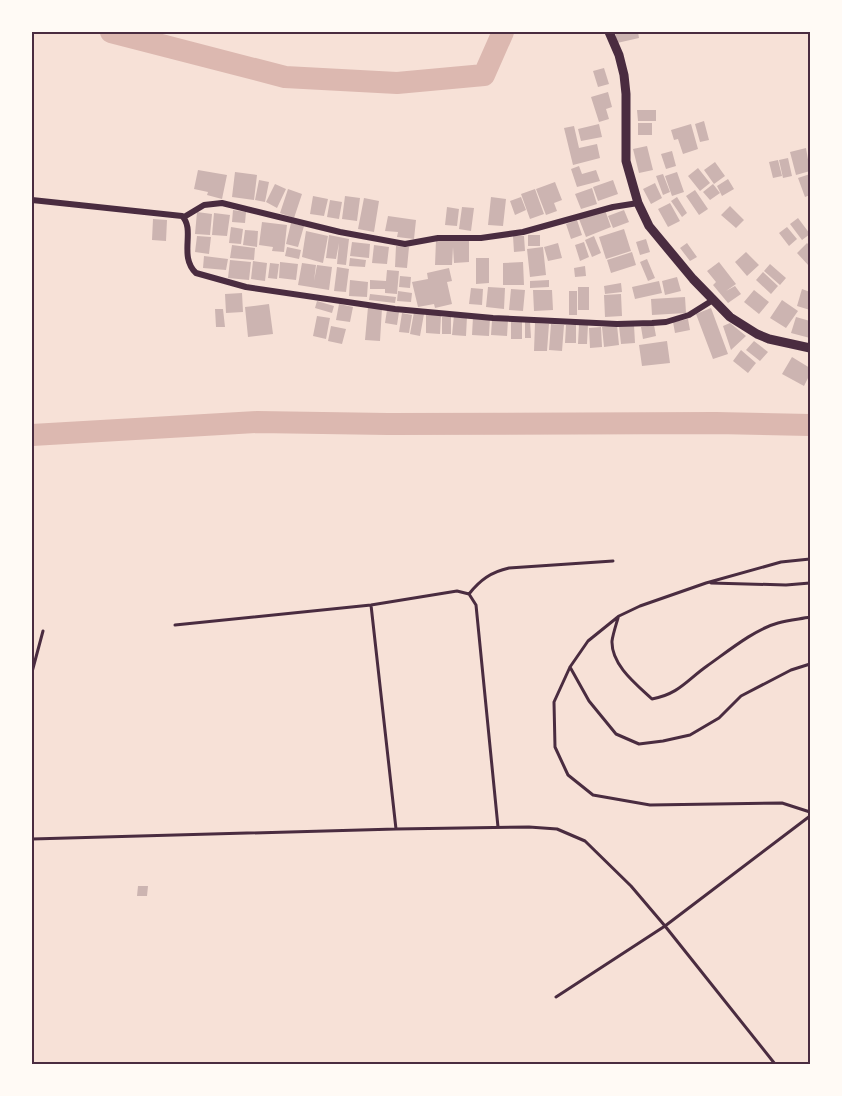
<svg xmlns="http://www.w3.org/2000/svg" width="842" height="1096" viewBox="0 0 842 1096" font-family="'Public Sans',sans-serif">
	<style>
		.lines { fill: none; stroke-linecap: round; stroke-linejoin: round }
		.river { stroke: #dcb8b0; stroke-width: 22 }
		.building { fill: #ccb4b1 }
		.service { stroke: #4a2c40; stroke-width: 3 }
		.minor { stroke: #4a2c40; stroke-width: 6 }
		.secondary { stroke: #4a2c40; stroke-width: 9 }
		.neatline { fill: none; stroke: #4a2c40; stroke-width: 2 }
	</style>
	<rect width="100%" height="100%" fill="#f7e1d7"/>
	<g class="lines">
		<path class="river" d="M111,32L285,77L397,83L484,75L503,32
			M32,435L257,422L388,424L716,423L810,425"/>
	</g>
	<path class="building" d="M615,32H638L639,38L617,43Z
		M604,68L609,84L598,87L593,71Z
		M608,92L612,107L606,109L609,119L599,122L591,97Z
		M637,110H656V121H638Z
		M704,121L709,140L700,142L695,124Z
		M638,123H652V135H638Z
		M599,124L602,137L581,141L578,129Z
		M691,124L698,149L683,154L678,139L674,140L671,130Z
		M574,126L579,148L597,144L600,158L573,165L564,128Z
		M647,146L653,170L639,173L633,149Z
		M806,148L810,171L796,175L790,152Z
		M672,151L676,166L666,169L661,154Z
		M788,158L792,176L783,178L779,160Z
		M778,160L782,176L773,178L769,162Z
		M715,162L725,176L714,184L704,170Z
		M579,166L582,174L596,170L600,181L577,187L571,169Z
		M698,168L710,183L700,191L688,176Z
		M198,170L227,175L222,199L207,195L208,192L194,189Z
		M235,172L257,175L254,200L232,197Z
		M677,172L684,192L672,196L665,176Z
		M663,174L670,192L663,195L656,176Z
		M810,174V195L805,197L798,178Z
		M728,179L734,189L722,196L717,186Z
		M259,180L269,182L265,202L255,200Z
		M613,180L618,194L598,201L593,187Z
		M555,182L562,200L554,203L557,211L546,215L536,189Z
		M655,183L662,198L651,204L643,189Z
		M275,184L286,189L277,208L266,202Z
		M713,184L720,193L710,200L703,192Z
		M592,188L597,204L581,209L575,194Z
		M288,189L302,194L294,218L280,213Z
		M535,189L544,214L530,219L521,194Z
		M695,190L708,209L699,215L686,196Z
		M313,196L328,199L324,216L310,214Z
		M345,196L360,198L357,221L342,219Z
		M491,197L506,199L503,226L488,225Z
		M521,197L526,210L515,215L510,201Z
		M677,197L687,213L682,217L671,201Z
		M364,198L379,201L374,232L358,229Z
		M330,200L342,202L339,219L327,217Z
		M670,203L680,221L668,227L658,209Z
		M730,206L744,220L736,228L721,215Z
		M447,207L459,209L457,226L445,225Z
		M462,207L474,208L471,231L459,229Z
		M233,210L246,212L245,223L232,222Z
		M605,210L611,227L586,237L579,219Z
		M624,210L629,222L613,228L608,216Z
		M197,212L212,214L210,235L195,234Z
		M214,213L230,215L227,236L212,235Z
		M388,216L416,220L414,239L397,237L398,232L385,231Z
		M798,218L810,234L802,240L790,224Z
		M153,219L167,220L166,241L152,240Z
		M577,220L582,235L571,239L566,224Z
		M262,222L287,225L284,252L272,251L273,247L259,245Z
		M291,223L304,226L298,247L286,244Z
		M231,227L243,229L241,244L229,243Z
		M787,227L797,239L789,246L779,233Z
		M624,229L631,251L606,259L599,237Z
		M245,230L258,231L257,247L243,245Z
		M306,231L328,236L323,263L302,257Z
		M329,235L349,239L346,265L337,264L339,243L336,259L326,258Z
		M528,235H540V246H528Z
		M197,236L211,237L209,254L195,252Z
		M513,236H524L525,251L514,252Z
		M594,236L601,253L592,257L585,240Z
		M646,239L650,252L640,255L636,242Z
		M436,240H469V262L454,263L453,247L452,265H435Z
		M352,242L370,244L369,258L350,256Z
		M584,242L589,257L580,261L575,245Z
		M558,243L562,258L548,261L544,247Z
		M687,243L697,257L690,261L680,248Z
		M807,243L810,246L809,266L797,253Z
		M232,245L255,248L254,260L230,258Z
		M374,245L389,247L387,264L372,263Z
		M396,246L409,247L407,268L395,267Z
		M287,247L301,250L299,259L285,256Z
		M543,247L546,275L530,277L527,249Z
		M632,252L636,265L611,273L607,260Z
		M746,252L759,265L747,276L735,262Z
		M204,256L228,259L226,270L203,268Z
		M350,258L366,260L365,267L349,266Z
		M476,258H489V283L476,284Z
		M647,259L655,278L648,281L640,262Z
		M230,260L251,262L249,280L228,278Z
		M253,261L267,263L265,281L251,279Z
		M280,262L298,264L296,280L279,278Z
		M523,262L524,285H503V263Z
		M719,262L736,284L726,291L735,286L741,294L728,303L713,285L716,282L707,271Z
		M270,263L279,264L277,279L268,278Z
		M302,263L316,265L314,281L317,265L332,267L329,290L298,285Z
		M770,264L786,278L780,285L764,271Z
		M585,266L586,276L575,277L574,268Z
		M337,267L349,269L346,292L334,291Z
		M449,268L452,281L447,282L452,304L435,308L434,304L418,307L412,282L428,279L427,273Z
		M387,270L399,271L397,294L385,293V289H370V280L386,281Z
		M763,272L778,286L771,294L756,280Z
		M400,276L411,277L410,288L399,287Z
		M677,277L681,291L665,295L662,281Z
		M350,280L368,282L367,297L349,296Z
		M549,280V287L530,288V281Z
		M659,281L662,293L635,299L632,287Z
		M621,283L622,292L605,294L604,286Z
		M488,287L505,288L504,309L486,307Z
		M578,287H589V310H578Z
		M471,288L483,289L482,305L469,304Z
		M511,289L525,290L523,311L509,310Z
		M802,289L810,292V310L797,306Z
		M533,290H552L553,310L534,311Z
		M754,290L769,302L759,314L744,302Z
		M398,291L412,293L411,302L397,301Z
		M569,291H577V315H569Z
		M242,293L243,312L226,313L225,294Z
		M370,294L396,297L395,303L369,300Z
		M621,294L622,316L605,317L604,295Z
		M685,297L686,313L652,315L651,299Z
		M782,300L798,311L786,328L770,318Z
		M317,301L334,306L332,313L315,308Z
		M269,304L273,334L248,337L245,307Z
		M339,304L353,307L350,322L336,320Z
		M368,307L382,308L380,341L365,340Z
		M711,308L728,354L713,359L696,314Z
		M215,309H223L225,327H216Z
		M387,310L399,312L397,325L385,323Z
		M414,312L424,314L420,336L410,334Z
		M402,313L412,315L409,333L399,332Z
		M426,314L441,315L440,334L426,333Z
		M454,315L467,316L466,336L452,335Z
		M317,316L330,318L326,339L313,336Z
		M442,317H451V334H442Z
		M473,317L490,318L489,336L472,335Z
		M796,317L810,321V338L791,333Z
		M688,319L690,330L675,333L673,322Z
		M492,320H508L507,336L491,335Z
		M511,320H522V339H511Z
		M525,321H530L531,338H525Z
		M535,323L549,324L547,351H534Z
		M730,323L746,336L731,350L723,326Z
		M551,324L564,325L562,351L549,350Z
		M579,324H588L587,344H578Z
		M566,325H576V343H565Z
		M617,325L619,345L604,347L602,327Z
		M634,325L635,343L621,344L619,326Z
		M654,325L656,336L643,339L641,327Z
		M331,326L346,329L342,344L328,341Z
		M601,327L602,347L590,348L589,328Z
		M667,341L670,363L642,366L639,345Z
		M754,341L768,352L760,361L746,350Z
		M741,350L756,363L748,373L733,361Z
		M792,357L810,368V374L804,386L782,374Z
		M138,886H148L147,896H137Z"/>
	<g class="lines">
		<path class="service" d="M810,559L781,562L706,583L640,606L619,616L588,641L570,667L554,702L555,747L568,775L593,795L650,805L782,803L810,812
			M711,583L786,585L810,583
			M469,594C480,580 491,572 509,568L613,561
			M371,605L396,829
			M618,618C616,625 613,634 612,641C611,665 637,685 652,699C679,694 687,680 707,666C727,652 755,629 778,623C789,620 800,619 810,617
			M175,625L371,605L457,591L469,594L476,605L498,827
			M570,667L589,701L616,734L639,744L663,741L690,735L719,718L741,696L791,670L810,664
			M32,672L43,631
			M32,839L396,829L529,827L557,829L585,841L631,886L665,926L775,1064
			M556,997L665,926L810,816"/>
		<path class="minor" d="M32,200L182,216C196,230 178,256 196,273L246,287L395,309L493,318L617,324L652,323L666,322L689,315L713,300
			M184,217L204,205L222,203L340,232L405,244L438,238H481L523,232L613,207L638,203"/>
		<path class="secondary" d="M609,32L619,55L624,75L626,94V161L638,203L649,226L693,279L730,317L757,334L769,339L810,348"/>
	</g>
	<rect width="842" height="1096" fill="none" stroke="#fffaf5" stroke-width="66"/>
	<rect x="33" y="33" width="776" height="1030" class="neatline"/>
</svg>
